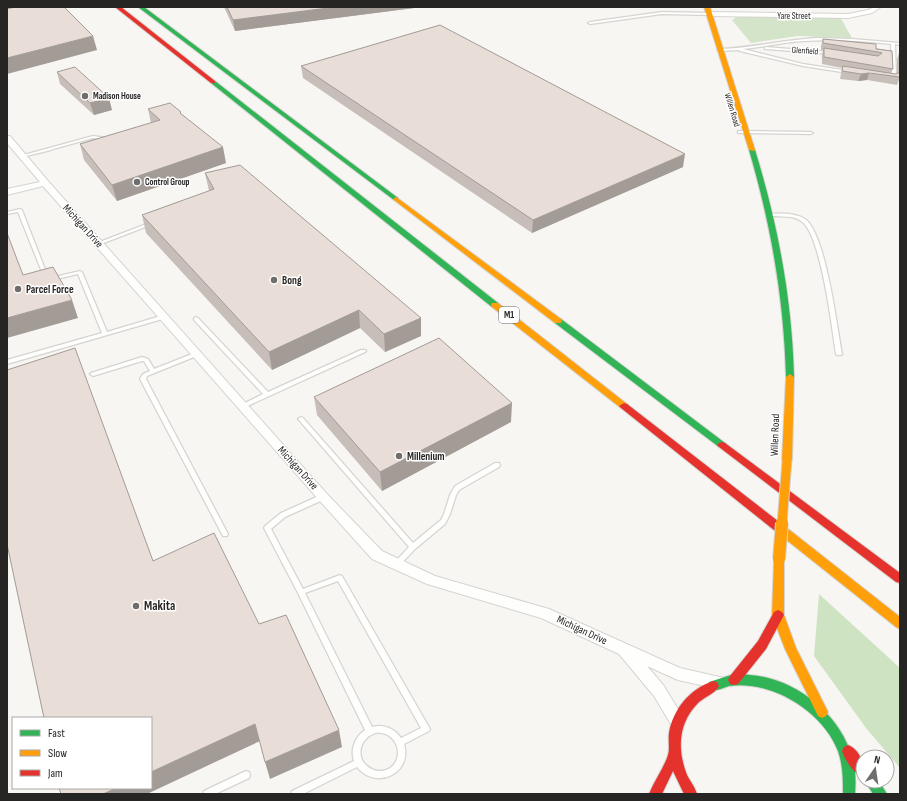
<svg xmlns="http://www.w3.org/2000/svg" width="907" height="801" viewBox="0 0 907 801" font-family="'Sofia Sans Condensed',sans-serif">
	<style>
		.green { fill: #d3e4c9 }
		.forest { fill: #cee3c2 }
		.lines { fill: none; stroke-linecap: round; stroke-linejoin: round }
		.lane-casing { stroke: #d5d4d1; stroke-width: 2.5 }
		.street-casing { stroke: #d5d4d1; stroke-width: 2 }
		.fast-casing { stroke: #d5d4d1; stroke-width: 2 }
		.slow-casing { stroke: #d5d4d1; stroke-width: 2 }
		.jam-casing { stroke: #d5d4d1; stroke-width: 2 }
		.lane { fill: #fefefd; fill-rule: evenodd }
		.street { fill: #fefefd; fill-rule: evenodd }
		.fast { fill: #30b455; fill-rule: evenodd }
		.slow { fill: #ff9f0a; fill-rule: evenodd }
		.jam { fill: #e5322d; fill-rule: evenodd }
		.slow-bridge-far1-casing { stroke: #d5d4d1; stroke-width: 11; stroke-linecap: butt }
		.slow-bridge-casing { stroke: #d5d4d1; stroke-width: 14; stroke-linecap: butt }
		.slow-bridge-far1 { stroke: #ff9f0a; stroke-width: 9 }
		.slow-bridge { stroke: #ff9f0a; stroke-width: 12 }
		.wall { fill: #c8beb9 }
		.shaded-wall { fill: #a29b96 }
		.building { fill: #e8ddd7; stroke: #a29b96 }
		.poi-dot { fill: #706e6c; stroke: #fff; stroke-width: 1.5 }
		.labels { text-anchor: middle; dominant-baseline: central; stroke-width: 3; stroke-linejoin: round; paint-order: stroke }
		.far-street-label { font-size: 9px; fill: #272524; stroke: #fff }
		.far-poi-label { font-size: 9px; font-weight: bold; fill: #272524; stroke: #fff; text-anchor: start }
		.shield { fill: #fff; stroke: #686666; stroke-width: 1 }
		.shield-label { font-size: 10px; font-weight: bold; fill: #272524 }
		.street-label { font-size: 11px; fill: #272524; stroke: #fff }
		.poi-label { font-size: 11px; font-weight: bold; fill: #272524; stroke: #fff; text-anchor: start }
		.near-poi-label { font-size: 13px; font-weight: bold; fill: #272524; stroke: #fff; text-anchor: start }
	</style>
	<rect width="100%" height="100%" fill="#f8f6f3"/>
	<path class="green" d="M738,16L840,17L852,38L798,36L751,43L732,20Z"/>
	<path class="forest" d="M819,594L900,668V768L866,728L814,656Z"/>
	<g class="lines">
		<defs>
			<path id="lane" d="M662,12L709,13L711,14L709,15L662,14L590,24L588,23L590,22Z
				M816,38L852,39L900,43V45L895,44L896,79L894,80L890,78L892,77L891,44C863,41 833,39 804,41C784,42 763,47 743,49L803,64L849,71L850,72L848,73L803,66L740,51L739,50L719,51L717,50L719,49C752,48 783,40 816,38Z
				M765,47L829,52L831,53L829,54L766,49H765Z
				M738,131L811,132L813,133L811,134L739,133H738Z
				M93,136L108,138L110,139L108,140L93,138L53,149L51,150L22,157L20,156Z
				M20,209L22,210L48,277V278H44V277L18,212L7,214V212Z
				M769,214C780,213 796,213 805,219C826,234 837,328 842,354L841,355H837L836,354C832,329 821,233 801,221C793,215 781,217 771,216H769Z
				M149,223H151L153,224L101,244H97V243Z
				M80,271L82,272L107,332L164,315L166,317V318L7,364V360L102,333L78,274L52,280L50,279V278Z
				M196,317L198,318L268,392L361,350H365L366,351L365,352L243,408L241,407L240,406L241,405L263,394L194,320V318Z
				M197,352L199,353L200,354L199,355L147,376L146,379L228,534L227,536H223L140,379L143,374L150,371L144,361H142L93,376L90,374L91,373L142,357L148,359L154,369Z
				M301,417L303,418L413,543L441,520L444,514L450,495L455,486L495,463H499L500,465L499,467L459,490L456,495L450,514L445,524L415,549L399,566L397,567L395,566L394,564L395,562L409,547L299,420L298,419L299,418Z
				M321,495H325L326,497L325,499L285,517L271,529L303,589L340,575L342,576L430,729L429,731L404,744C413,773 376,791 357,767L303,794H291L292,791L354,761C350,749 355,737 365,730L298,593L264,528L265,526L281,513ZM338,581L421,728L401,738C394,728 383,724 372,727L305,593ZM375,733C403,730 406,770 380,771C375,771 370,769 366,765C358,758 359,745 367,738C369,735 372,735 375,733Z
				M246,771L249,772L250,775L249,778L215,794H203L204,791Z"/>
			<path id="street" d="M874,7H881L872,13L848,18L709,16L706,14L709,12L848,14L868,10Z
				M7,136H10L48,181L327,494L382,551L435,576L549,609L680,668L724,678L726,683L724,688L719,689L678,680L647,666L664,686L682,716L684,721L682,726L677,728L672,726L654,696L619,654L541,618L427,584L372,559L319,500L43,186L7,195V189L40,182L7,143Z"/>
			<path id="fast" d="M138,7H144L398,198V200H394Z
				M211,81H215L498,303L499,305L498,307H492L211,83Z
				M752,148L755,150C778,225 792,299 794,377L790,380L786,377C784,299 771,225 749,150Z
				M558,318L561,319L725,443L727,445L725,447H719L555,323L554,321Z
				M731,675C737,675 743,674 750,675C793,678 836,711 850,751C856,765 856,780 855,794H843C843,780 843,765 838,751C825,717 786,690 751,686C744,685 736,685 729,686C722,688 716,692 709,690L707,686L709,682Z
				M865,781H879L887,794H873Z"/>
			<path id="slow" d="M704,7H710L755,150L754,151L749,150Z
				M396,197L561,319L562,321L561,323H555L394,200L393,199Z
				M492,303H498L627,404L629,406L627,408H621L492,307L491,305Z
				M790,374L794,377L792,460L790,462H784L782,460L786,377Z
				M783,527L787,528L900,617V629L896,627L779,534L778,531L779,528Z
				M779,555L783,556L784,559V615L796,648L828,712L826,716L822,718L818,716L785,649L772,615L774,559L775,556Z"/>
			<path id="jam" d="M115,7H121L215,81V83H211Z
				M624,403L627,404L787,528L788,531L787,534L783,535L779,534L621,408L619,406Z
				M722,442L725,443L900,573V583L896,582L719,447L717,445L719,443Z
				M778,610L782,612L784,615L766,649L738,684L734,685L730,684L728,680L730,676L758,641L774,612Z
				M713,681L717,682L719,686C715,694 704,697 698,703C678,723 677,750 687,775C690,781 695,787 697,794H684L673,771L662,794H649C654,781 664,768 668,755C670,749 668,740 669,733C673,709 690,689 713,681Z
				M848,745C862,751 863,764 863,777C854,774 845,760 842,751L844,747Z"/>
		</defs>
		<use href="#lane" class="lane-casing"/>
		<use href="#street" class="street-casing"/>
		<use href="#fast" class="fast-casing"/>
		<use href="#slow" class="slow-casing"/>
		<use href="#jam" class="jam-casing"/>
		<use href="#lane" class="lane"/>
		<use href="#street" class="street"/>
		<use href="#fast" class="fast"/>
		<use href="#slow" class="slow"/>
		<use href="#jam" class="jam"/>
		<defs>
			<path id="slow-bridge-far1" d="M782,524L787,460"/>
			<path id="slow-bridge" d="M779,559L782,523"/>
		</defs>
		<use href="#slow-bridge-far1" class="slow-bridge-far1-casing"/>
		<use href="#slow-bridge" class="slow-bridge-casing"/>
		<use href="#slow-bridge-far1" class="slow-bridge-far1"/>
		<use href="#slow-bridge" class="slow-bridge"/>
	</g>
	<path class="wall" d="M224,7H422L235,31Z
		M823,39L892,51L893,69L891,73L896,74L897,73V59L900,50V77L897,85L867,80L858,81L840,79L842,68L822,64V55L823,50H821V46Z
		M301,66L683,167L532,233L303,78Z
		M57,72L112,110L94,115L60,84Z
		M148,109L181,114L226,163L117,201L84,160L80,144L151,123Z
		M205,173L421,318V336L385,352L360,328L272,370L146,233L142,215L209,191Z
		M314,397L511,422L382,491L317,415Z"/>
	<path class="shaded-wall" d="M7,7H22L7,16Z
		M336,7H422L235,31L233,20Z
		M93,36L97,50L7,74V58Z
		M869,73L867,80L858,81L861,74Z
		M109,98L112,110L94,115L90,103Z
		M223,147L226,163L117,201L112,185Z
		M685,154L683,167L532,233L533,220Z
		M72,300L78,318L7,338V318Z
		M359,310L360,328L272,370L269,352Z
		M421,318V336L385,352L384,334Z
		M512,403L511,422L382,491L380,472Z
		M255,724L260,741L147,794H103L116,788H151V772Z
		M339,730L342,747L270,779L265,762Z"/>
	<path class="building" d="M15,7H64L93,36L7,58V9Z
		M227,7H336L233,20Z
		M440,25L685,154L533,220L301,66Z
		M823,39L876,44V49L892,51L893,69L824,57V48L878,56L882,53L878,52L823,43Z
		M843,66L896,74L900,72V77L869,73L861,74L842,71Z
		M75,67L109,98L90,103L57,72Z
		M170,103L181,112L180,113L223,147L112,185L80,144L160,120L148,109Z
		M240,165L421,318L384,334L359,310L269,352L142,215L214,189L205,173Z
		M7,233L23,275L53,267L72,300L7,318Z
		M439,338L512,403L380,472L314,397Z
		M75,348L153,561L214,533L259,624L286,615L339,730L265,762L255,724L151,772V718H44L7,544V370Z
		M59,788H116L103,794H61Z"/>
	<g class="poi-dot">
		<circle cx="85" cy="96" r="4"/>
		<circle cx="137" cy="182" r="4"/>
		<circle cx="274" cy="280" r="4"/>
		<circle cx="18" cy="289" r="4"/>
		<circle cx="399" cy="456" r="4"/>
		<circle cx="136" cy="606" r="4"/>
	</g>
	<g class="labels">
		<g class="far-street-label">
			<text x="794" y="16">Yare Street</text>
			<text transform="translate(805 51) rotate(4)">Glenfield</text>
			<text transform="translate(732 110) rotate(73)">Willen Road</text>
		</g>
		<g class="far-poi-label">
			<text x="93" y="96">Madison House</text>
			<text x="145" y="182">Control Group</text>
		</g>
		<rect class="shield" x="499" y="307" width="20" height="16" rx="3"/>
		<g class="shield-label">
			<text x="509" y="315">M1</text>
		</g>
		<g class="street-label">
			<text transform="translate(83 226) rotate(48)">Michigan Drive</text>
			<text transform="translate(775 435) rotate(-88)">Willen Road</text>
			<text transform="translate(298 468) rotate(48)">Michigan Drive</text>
			<text transform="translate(582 630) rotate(25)">Michigan Drive</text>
		</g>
		<g class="poi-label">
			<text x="282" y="280">Bong</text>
			<text x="26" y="289">Parcel Force</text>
			<text x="407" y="456">Millenium</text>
		</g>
		<g class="near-poi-label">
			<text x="144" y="606">Makita</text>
		</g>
	</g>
	<rect width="907" height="801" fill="none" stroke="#272524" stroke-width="16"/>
	<rect x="12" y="717" width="140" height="72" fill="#ffffff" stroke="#a9a8a7"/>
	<rect x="20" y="730" width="20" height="6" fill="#30b455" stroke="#a9a8a7"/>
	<text x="48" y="737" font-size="12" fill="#272524">Fast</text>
	<rect x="20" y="750" width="20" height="6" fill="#ff9f0a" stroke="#a9a8a7"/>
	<text x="48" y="757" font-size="12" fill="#272524">Slow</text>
	<rect x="20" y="770" width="20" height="6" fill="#e5322d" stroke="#a9a8a7"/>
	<text x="48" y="777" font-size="12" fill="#272524">Jam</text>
	<g transform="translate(875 769) rotate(13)"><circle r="19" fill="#ffffff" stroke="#a9a8a7"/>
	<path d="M0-3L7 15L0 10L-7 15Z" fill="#706e6c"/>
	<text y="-6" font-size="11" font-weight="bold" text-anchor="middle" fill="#272524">N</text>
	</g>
</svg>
